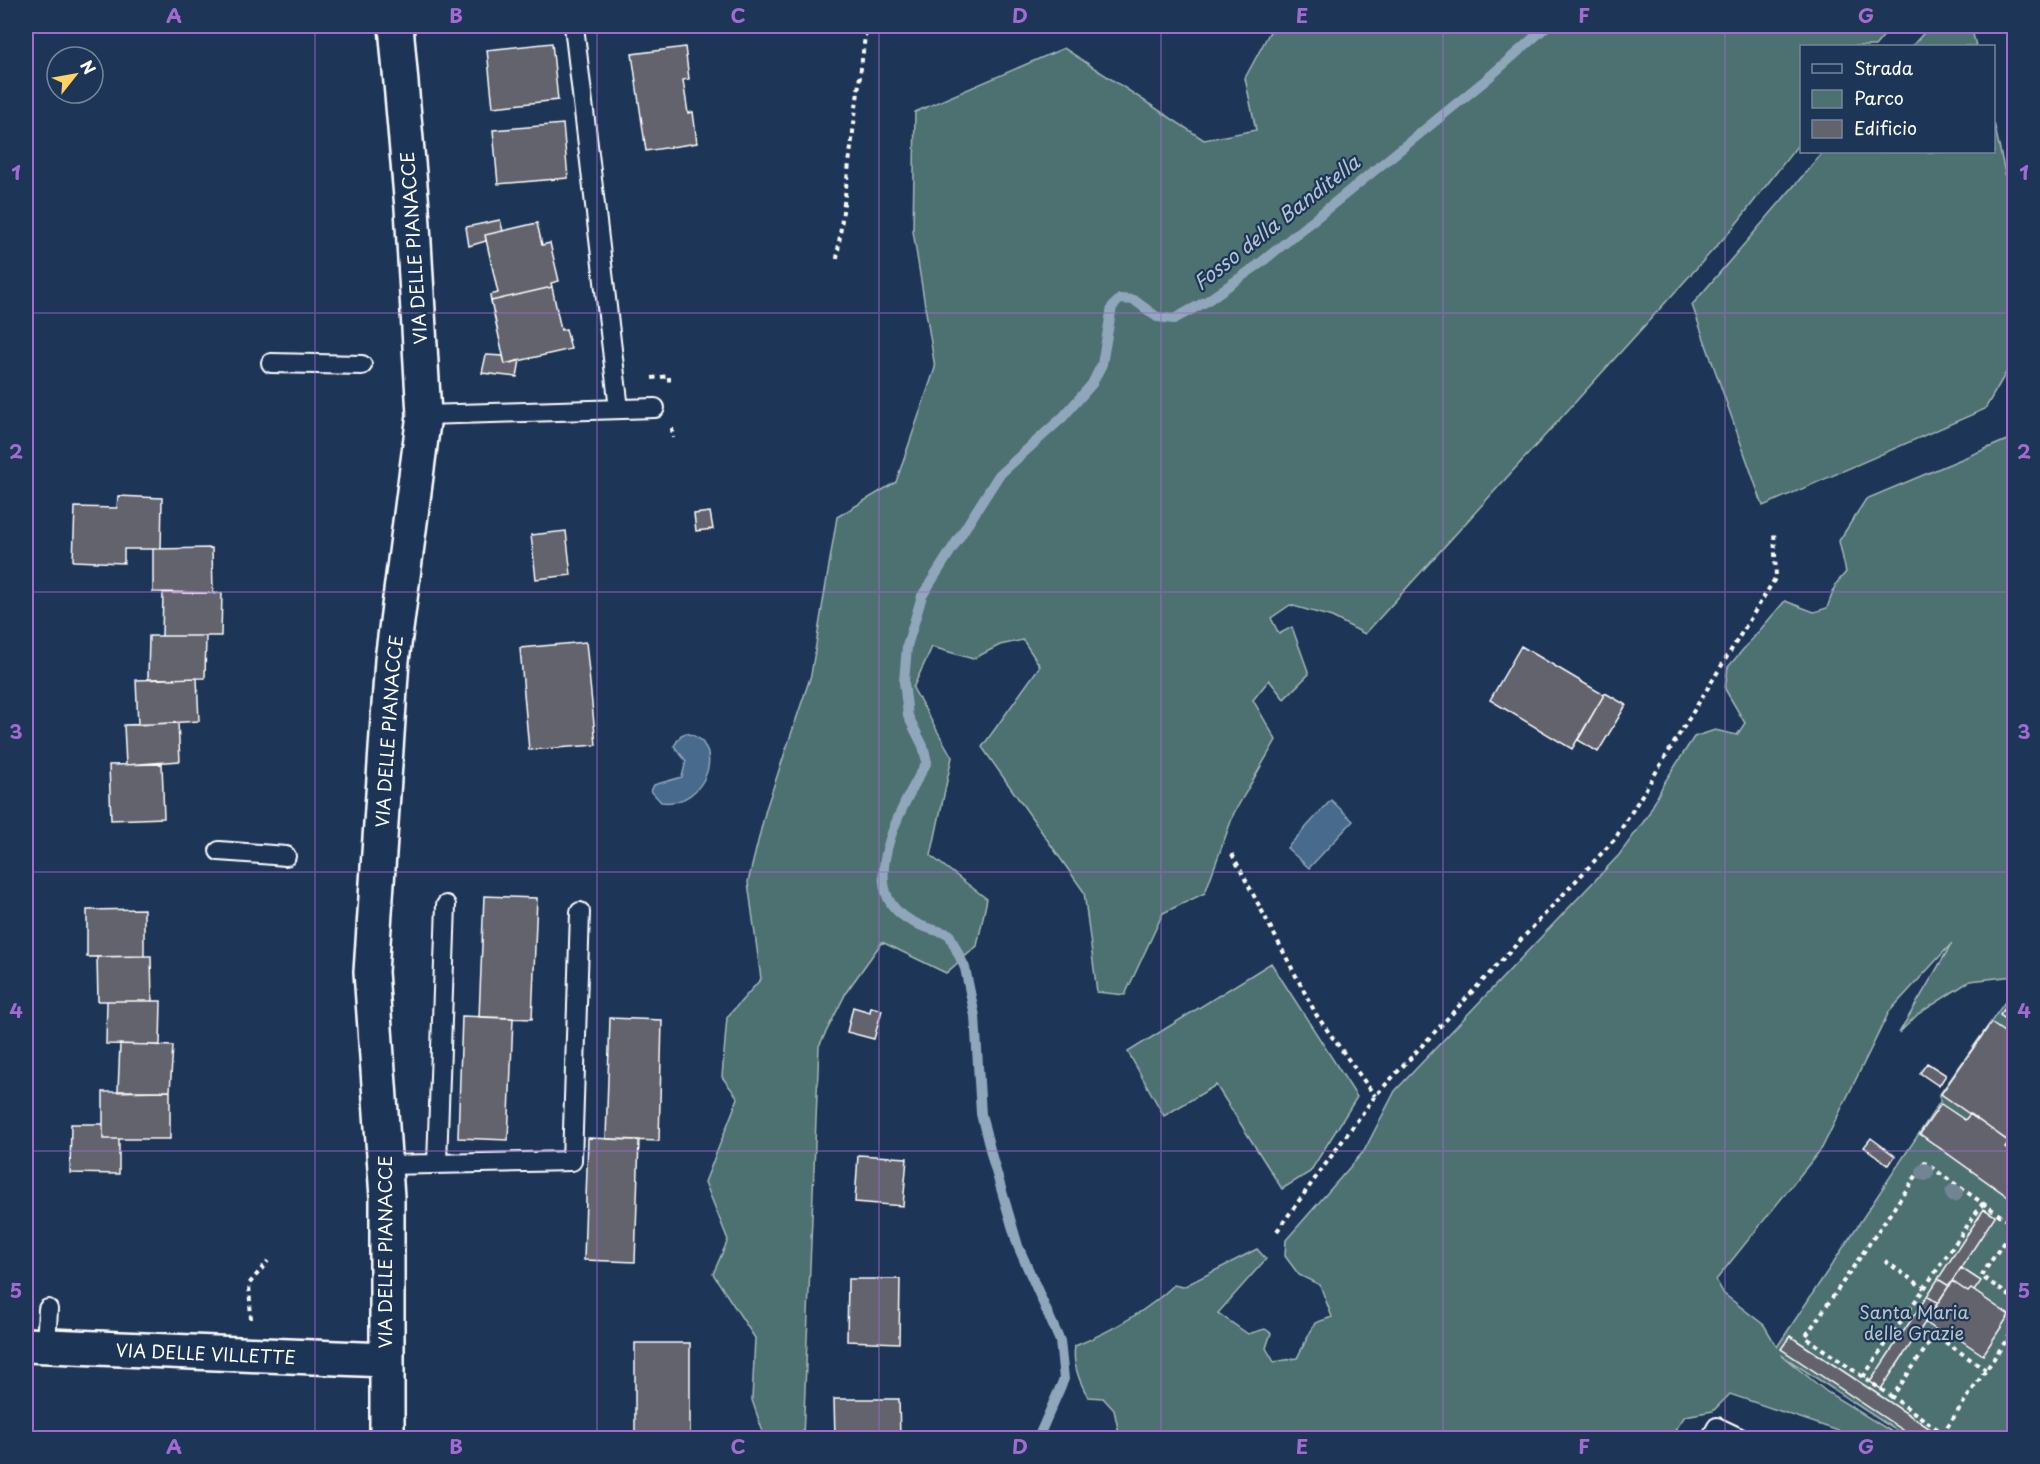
<svg xmlns="http://www.w3.org/2000/svg" width="2040" height="1464" viewBox="0 0 2040 1464" font-family="'Playpen Sans',sans-serif">
	<style>
		.green { fill: #4d7071; stroke: #a6b8b8; stroke-width: 1.5; fill-rule: evenodd }
		.water { fill: #466b8d; stroke: #90a6bb; stroke-width: 1.5 }
		.lines { fill: none; stroke-linecap: round; stroke-linejoin: round }
		.stream { stroke: #90a6bb; stroke-width: 10 }
		.building { fill: #62636c; stroke: #fff; stroke-width: 1.5 }
		.lane-casing { stroke: #fff; stroke-width: 22 }
		.street-casing { stroke: #fff; stroke-width: 38 }
		.path { stroke: #fff; stroke-width: 4; stroke-dasharray: 4.5 4.5; stroke-linecap: butt }
		.lane { stroke: #1d3557; stroke-width: 18 }
		.street { stroke: #1d3557; stroke-width: 33 }
		.tree { fill: #728594 }
		.grid { fill: none; stroke: #a36bd2; stroke-width: 1.5; stroke-opacity: 0.55 }
		.labels { text-anchor: middle; dominant-baseline: central; stroke-width: 4.5; stroke-linejoin: round; paint-order: stroke }
		.street-label { font-size: 18px; fill: #fff; stroke: #1d3557 }
		.park-label { font-size: 18px; fill: #b8c6c6; stroke: #1d3557 }
		.water-label { font-size: 20px; font-style: italic; fill: #b5c4d1; stroke: #1d3557 }
		.neatline { fill: none; stroke: #a36bd2; stroke-width: 2 }
		.grid-label { font-size: 20px; text-anchor: middle; font-weight: bold; fill: #a36bd2 }
	</style>
	<rect width="100%" height="100%" fill="#1d3557"/>
	<filter id="ink" filterUnits="userSpaceOnUse"><feTurbulence type="fractalNoise" baseFrequency=".0167" numOctaves="2"/><feDisplacementMap in="SourceGraphic" scale="12" xChannelSelector="R" yChannelSelector="G"/><feConvolveMatrix kernelMatrix="1 2 1 2 8 2 1 2 1" color-interpolation-filters="sRGB"/></filter>
	<g filter="url(#ink)">
		<path class="green" d="M1273,26H1892L1875,46H1802L1801,141L1733,228L1365,634L1332,617L1290,605L1271,618L1279,634L1292,627L1309,674L1284,699L1269,680L1253,700L1276,740L1234,813L1205,893L1163,913L1125,995L1097,992L1084,892L982,747L1040,666L1023,640L1000,645L973,659L932,647L913,688L952,757L931,856L987,899L977,946L946,973L882,942L847,991L819,1046L803,1438H765L752,1400L755,1338L713,1274L728,1240L705,1182L738,1098L722,1077L727,1017L761,979L748,882L766,809L811,675L837,517L896,482L935,368L913,231L915,112L1064,48L1204,140L1256,130L1245,78Z
			M1930,26H1971L1976,46H1912Z
			M1994,123L2014,214V359L1985,409L1763,506L1692,305L1823,152H1994Z
			M2014,437V976L1970,981L1918,1014L1899,1033L1952,943L1889,1012L1822,1148L1716,1280L1724,1294L1764,1325L1777,1347L1940,1102V1094L2012,992L2014,994V1438H1859L1730,1394L1713,1411L1685,1416L1670,1438H1120L1114,1410L1103,1398L1088,1397C1079,1381 1072,1363 1075,1346C1111,1331 1146,1312 1174,1285L1183,1287L1257,1249L1266,1259L1218,1313L1248,1334L1265,1329L1271,1333L1266,1348L1274,1362L1297,1358L1315,1323L1332,1317L1320,1285L1299,1275L1285,1256L1286,1240L1364,1151L1395,1091L1619,855L1647,817L1664,783L1694,737L1715,730L1737,735L1745,723L1725,689L1728,667L1785,601L1814,612L1827,608L1836,584L1846,572L1839,541L1866,499ZM1781,1355L1903,1435L1892,1432L1827,1392Z
			M1271,963L1357,1097L1310,1172L1282,1189L1216,1085L1164,1116L1128,1052Z"/>
		<path class="water" d="M686,733C728,742 707,808 661,802L651,791L654,785L682,777L686,761L674,746L681,735Z
			M1331,800L1353,821L1309,868L1287,848Z"/>
		<g class="lines">
			<path class="stream" d="M1038,1438L1064,1379L1060,1341L1018,1246L993,1161L981,1114L975,1016L965,968L949,934C932,929 916,926 902,915C857,882 906,798 927,762L923,746L908,716L904,682L907,646L922,596L999,475L1063,417L1092,384L1102,364L1112,307L1120,299L1134,300L1157,317L1174,319L1207,301L1258,265L1487,79L1547,26"/>
		</g>
		<path class="building" d="M552,43L558,100L493,107L487,50Z
			M685,47L689,79L683,80L688,113L693,112L697,143L646,151L632,54Z
			M563,124L568,178L498,184L493,130Z
			M500,220L503,231L485,235L486,241L469,246L466,227Z
			M537,223L542,245L550,243L559,281L551,283L552,287L491,301L490,295L498,293L485,235Z
			M26,232H27V362H26Z
			M552,287L561,330L566,329L571,349L505,364L491,301Z
			M486,355L503,356L505,364L520,360L517,377L482,373Z
			M118,496L162,498L161,549H124V563L73,561L75,507L117,508Z
			M710,512L713,529L696,531L694,514Z
			M566,531L571,575L536,579L531,535Z
			M212,548L213,593L153,592V549Z
			M163,593H222L221,636H162Z
			M149,636H206L205,678L148,679Z
			M26,637H27V758H26Z
			M586,642L596,745L529,750L520,648Z
			M1521,646L1604,695L1572,749L1490,700Z
			M197,678L199,721L138,725L136,680Z
			M1605,693L1626,705L1598,752L1578,740Z
			M178,723L180,761L126,765L124,725Z
			M162,764L164,818L111,820L109,765Z
			M484,896L537,898L532,1019L479,1017Z
			M144,909V956L87,957V910Z
			M144,956H151L152,1001H98L97,957Z
			M2014,996V1025L2000,1015Z
			M107,1001H161L160,1045L106,1044Z
			M853,1007L870,1012L871,1007L882,1010L874,1039L847,1032Z
			M462,1016L513,1018L508,1140L458,1138Z
			M610,1018L662,1020L659,1141L606,1139Z
			M1991,1023L2014,1039V1145L1941,1094Z
			M120,1044L173,1046L170,1091H118Z
			M1927,1063L1946,1075L1939,1086L1920,1073Z
			M170,1091V1139H103V1092Z
			M1941,1104L1965,1120L1970,1114L2009,1142L2005,1148L2014,1155V1201L1920,1134Z
			M71,1124H103V1139H119V1174L70,1173Z
			M588,1138L639,1140L635,1262L584,1260Z
			M1871,1138L1895,1156L1889,1165L1864,1147Z
			M858,1155L907,1158L903,1206L855,1202Z
			M1984,1209L1995,1216L1949,1286L1938,1279Z
			M1961,1268L1981,1281L1974,1291L1971,1289L1968,1292L1952,1281Z
			M848,1279H900L899,1343L847,1341Z
			M1938,1279L1949,1286L1938,1303L1927,1296Z
			M1952,1281L1968,1292L1971,1289L2009,1315L1983,1355L1947,1331L1944,1335L1925,1322Z
			M1927,1296L1938,1303L1881,1389L1870,1382Z
			M1790,1336L1944,1438H1915L1781,1349Z
			M635,1343H690V1438H635Z
			M834,1399H899L900,1438H835Z"/>
		<g class="lines">
			<defs>
				<path id="lane" d="M574,26L619,409
					M271,363L362,365
					M424,415L655,408
					M219,851L286,856
					M437,1163L446,905
					M385,1165L572,1161L580,912
					M46,1346L48,1309
					M1711,1438L1717,1427L1740,1438"/>
				<g id="street">
					<path id="s1" d="M26,1345L385,1360"/>
					<path id="s2" d="M387,1438V1197L371,972L392,660L424,415L412,208L396,26"/>
				</g>
			</defs>
			<use href="#lane" class="lane-casing"/>
			<use href="#street" class="street-casing"/>
			<path class="path" d="M837,259L865,36L870,26
				M652,378L669,376V385
				M672,428L673,438
				M1232,854L1317,1016L1375,1096
				M2004,1025L2014,1033
				M2013,1148L2014,1149
				M2014,1227L1981,1276L2014,1299
				M1277,1231L1375,1096L1615,839L1776,577L1774,530
				M1885,1261L1924,1288
				M251,1319L249,1284L268,1261
				M2007,1339L2014,1344
				M1986,1370L1935,1335L1892,1397L1943,1433L2014,1329
				M1863,1377L1983,1203
				M1892,1397L1805,1337L1925,1163L2014,1225
				M1943,1433L1951,1438"/>
			<use href="#lane" class="lane"/>
			<use href="#street" class="street"/>
		</g>
		<g class="tree">
			<circle cx="1925" cy="1172" r="9"/>
			<circle cx="1954" cy="1193" r="9"/>
		</g>
	</g>
	<path class="grid" d="M315,26V1438M597,26V1438M879,26V1438M1161,26V1438M1443,26V1438M1725,26V1438M26,313H2014M26,592H2014M26,872H2014M26,1151H2014"/>
	<g class="labels">
		<g class="street-label">
			<text transform="translate(413 248) rotate(-94)">VIA DELLE PIANACCE</text>
			<text stroke="none"><textPath href="#s2" startOffset="708">VIA DELLE PIANACCE</textPath></text>
			<text transform="translate(384 1252) rotate(-90)">VIA DELLE PIANACCE</text>
			<text stroke="none"><textPath href="#s1" startOffset="180">VIA DELLE VILLETTE</textPath></text>
		</g>
		<g class="park-label">
			<text x="1914" y="1311">Santa Maria<tspan x="1914" dy="21">delle Grazie</tspan></text>
		</g>
		<g class="water-label">
			<text transform="translate(1276 222) rotate(-38)">Fosso della Banditella</text>
		</g>
	</g>
	<rect width="2040" height="1464" fill="none" stroke="#1d3557" stroke-width="66"/>
	<rect x="1800" y="45" width="195" height="108" fill="#1d3557" stroke="#77869a" stroke-width="1.5"/>
	<rect x="1812" y="64" width="30" height="9" fill="#1d3557" stroke="#77869a" stroke-width="1.5"/>
	<text x="1854" y="75" font-size="18" fill="#ffffff">Strada</text>
	<rect x="1812" y="90" width="30" height="18" fill="#4d7071" stroke="#77869a" stroke-width="1.5"/>
	<text x="1854" y="105" font-size="18" fill="#ffffff">Parco</text>
	<rect x="1812" y="120" width="30" height="18" fill="#62636c" stroke="#77869a" stroke-width="1.5"/>
	<text x="1854" y="135" font-size="18" fill="#ffffff">Edificio</text>
	<g transform="translate(75 75) rotate(59)"><circle r="28" fill="#1d3557" stroke="#77869a" stroke-width="1.5"/>
	<path d="M0-4.5L10 22L0 15L-10 22Z" fill="#ffd166"/>
	<text y="-9" font-size="16" font-weight="bold" text-anchor="middle" fill="#ffffff">N</text>
	</g>
	<rect x="33" y="33" width="1974" height="1398" class="neatline"/>
	<g class="grid-label">
		<text x="174" y="23">A</text>
		<text x="456" y="23">B</text>
		<text x="738" y="23">C</text>
		<text x="1020" y="23">D</text>
		<text x="1302" y="23">E</text>
		<text x="1584" y="23">F</text>
		<text x="1866" y="23">G</text>
		<text x="16" y="180">1</text>
		<text x="2024" y="180">1</text>
		<text x="16" y="459">2</text>
		<text x="2024" y="459">2</text>
		<text x="16" y="739">3</text>
		<text x="2024" y="739">3</text>
		<text x="16" y="1018">4</text>
		<text x="2024" y="1018">4</text>
		<text x="16" y="1298">5</text>
		<text x="2024" y="1298">5</text>
		<text x="174" y="1454">A</text>
		<text x="456" y="1454">B</text>
		<text x="738" y="1454">C</text>
		<text x="1020" y="1454">D</text>
		<text x="1302" y="1454">E</text>
		<text x="1584" y="1454">F</text>
		<text x="1866" y="1454">G</text>
	</g>
</svg>
